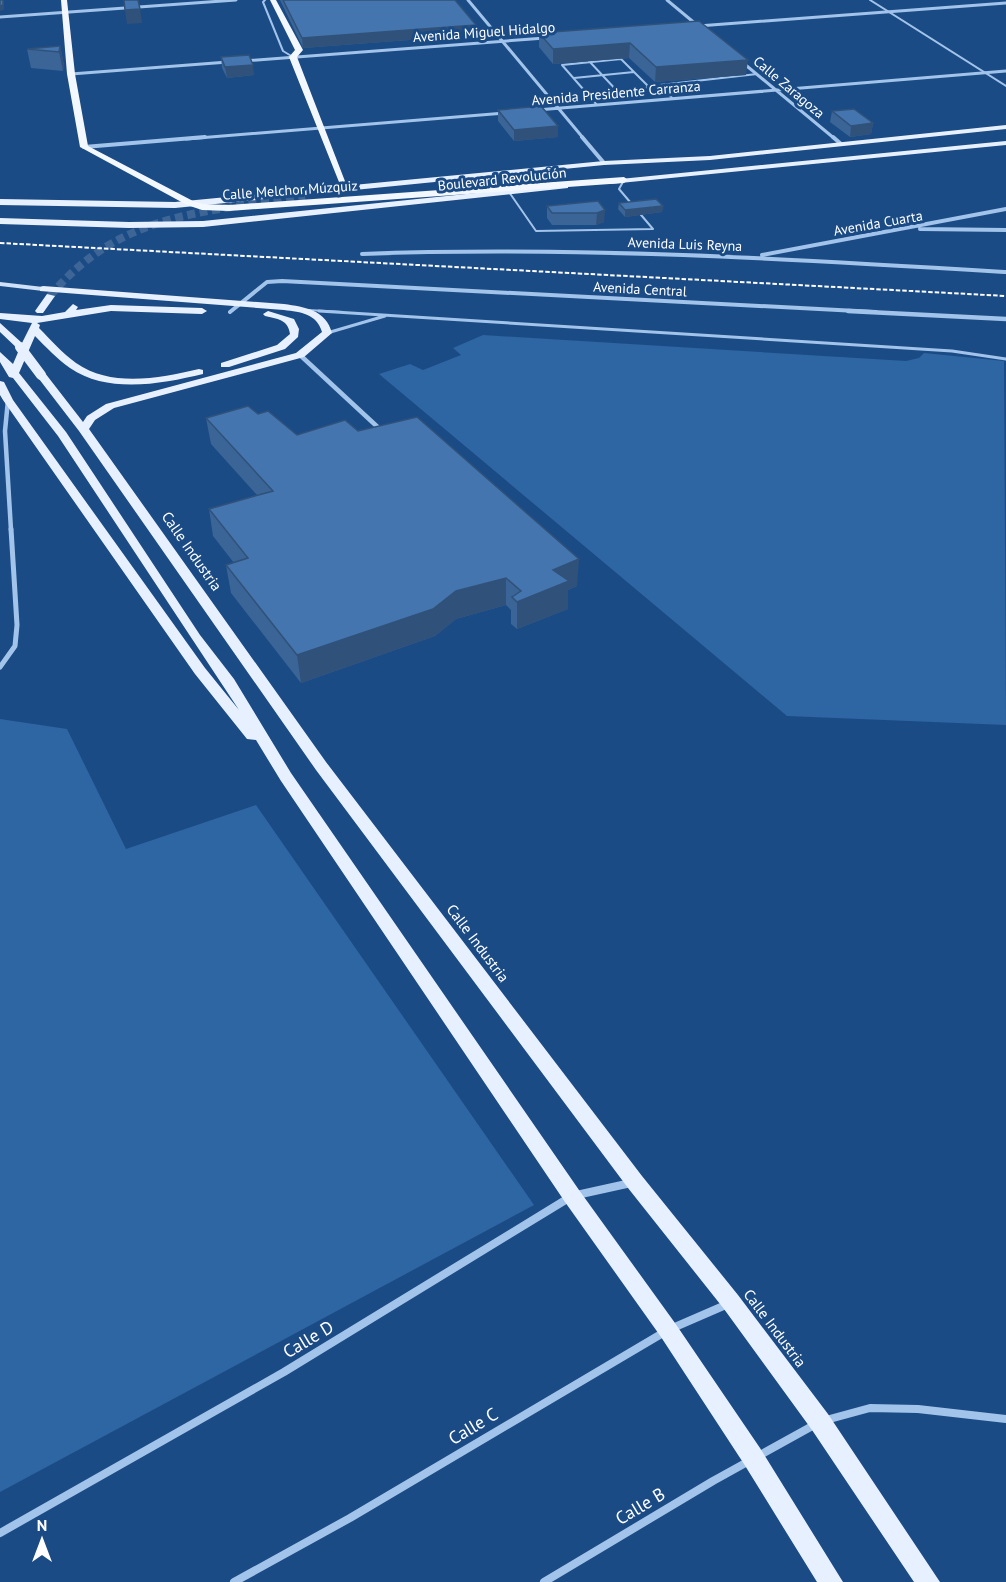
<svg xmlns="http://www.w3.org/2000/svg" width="1006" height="1582" viewBox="0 0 1006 1582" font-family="'PT Sans',sans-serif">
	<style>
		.green { fill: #2e65a3 }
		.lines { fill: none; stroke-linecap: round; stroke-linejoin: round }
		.primary-tunnel { stroke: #3d6697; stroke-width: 8; stroke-dasharray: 8 4.5; stroke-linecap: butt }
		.service-far1 { stroke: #a2c4eb; stroke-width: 2 }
		.service { stroke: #a2c4eb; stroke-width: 3 }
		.pedestrian { stroke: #a2c4eb; stroke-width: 2 }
		.minor-far4 { stroke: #a2c4eb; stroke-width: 3 }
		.minor-far3 { stroke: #a2c4eb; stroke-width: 4 }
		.minor-far2 { stroke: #a2c4eb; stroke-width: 4.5 }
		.minor-far1 { stroke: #a2c4eb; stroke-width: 5 }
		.minor { stroke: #a2c4eb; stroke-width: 8 }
		.secondary { fill: #cee1f8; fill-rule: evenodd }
		.primary { fill: #e7f0ff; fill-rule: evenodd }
		.trunk { fill: #f3f8ff; fill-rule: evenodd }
		.rail { stroke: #fff; stroke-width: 2; stroke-dasharray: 4.5 2; stroke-linecap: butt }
		.primary-bridge { stroke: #e7f0ff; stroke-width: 10 }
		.wall { fill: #3a6596 }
		.shaded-wall { fill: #30527a }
		.building { fill: #4475ae; stroke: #30527a; stroke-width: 1.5 }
		.labels { text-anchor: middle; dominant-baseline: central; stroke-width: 6; stroke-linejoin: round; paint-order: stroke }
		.far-street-label { font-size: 14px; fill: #fff; stroke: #1b4b85 }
		.street-label { font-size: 15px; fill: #fff; stroke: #1b4b85 }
		.near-street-label { font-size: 18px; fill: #fff; stroke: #1b4b85 }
	</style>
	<rect width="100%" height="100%" fill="#1b4b85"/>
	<path class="green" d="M483,335L906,361L919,358L924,353L1004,361L1006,725L787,716L379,374L410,364L423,370L461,355L453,348Z
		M0,719L67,729L126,849L256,805L534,1205L0,1492Z"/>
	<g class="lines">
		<path class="primary-tunnel" d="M50,296C120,212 205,212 305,197"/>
		<path class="service-far1" d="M265,0L263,2L283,51L293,57
			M589,61L619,93
			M574,78L634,72
			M589,95L643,91L648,86L621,59L562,65L597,105
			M673,99L660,85L757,74
			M509,192L536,231L653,229L619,189L624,180
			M308,310L343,312"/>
		<path class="service" d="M319,311L952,351L1006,359
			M327,333L385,316"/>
		<path class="pedestrian" d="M870,0L1006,86"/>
		<path class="minor-far4" d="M468,0L584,139
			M667,0L697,25
			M0,17L236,0
			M698,26L1006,3
			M244,61L545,38
			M742,62L835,139
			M71,74L228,62
			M537,110L1006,71
			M186,139L505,113"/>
		<path class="minor-far3" d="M582,137L604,163
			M833,137L841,144
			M84,147L205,137
			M920,229L1006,230
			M362,254C577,246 791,259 1006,272
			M762,255L1006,209
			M230,312L267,282L282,281L876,312"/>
		<path class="minor-far2" d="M848,311L1006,319
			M300,355L383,432
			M8,400L5,431L11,530"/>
		<path class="minor-far1" d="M0,667L15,646L17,625L11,529"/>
		<path class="minor" d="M826,1420L870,1408L918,1409L1006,1419
			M0,1533L284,1372L572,1196L631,1183
			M234,1582L350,1518L668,1330L728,1304
			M544,1582L713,1481L816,1424"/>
		<path class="secondary" d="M0,282L43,287L47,289L43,291L0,286Z"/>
		<path class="primary" d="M1006,125V129L710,160L604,165L175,208L0,205V199L175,202L604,161L710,156Z
			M1006,141V145L610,184L606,182L610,180Z
			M565,184H568V188L203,227L129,228L0,224V218L129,222L203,221Z
			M43,286L284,304C305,307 326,310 332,333L304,357L114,408L95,420L89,429L326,762L642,1176L738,1295L828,1414L940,1582H914L812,1430L724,1309L628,1188L316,770L79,431L36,375L45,373L83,422L87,416L106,404L296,353L322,332C317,314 301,312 284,310L40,291V287Z
			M47,294L55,296L43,313H37L35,311Z
			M73,304L78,307L76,310L111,305L202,308L207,311L202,314L111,311L37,323L40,325L39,328C51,340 62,353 76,363C112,388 160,378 199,369L203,370V374C161,384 108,394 70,368C57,359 46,347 35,336L19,373L66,432L200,635L234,679L291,773L579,1190L675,1323L760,1448L843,1582H817L744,1464L661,1337L565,1202L281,781L256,740L247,739L195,674L3,400L0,395V381L4,382L13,400L205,668L239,710L58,436L13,378L9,377L0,362V352L13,364L19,350L0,332V323L22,343L32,323L0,319V313L42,316L65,312Z
			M268,311L294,319L299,329L298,337L285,349L229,367H221V363L277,345L290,334C288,319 277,319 265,316L263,314Z"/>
		<path class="trunk" d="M61,0H67L75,74L88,146L193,201L203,204L229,205L624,177L628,180L624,183L229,211L202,210L187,205L80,147L67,74Z
			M270,0H276L303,50L297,57L348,189L341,187L289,57L295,50Z"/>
		<path class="rail" d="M0,243L1006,296"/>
		<path class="primary-bridge" d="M20,347L41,375"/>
	</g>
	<path class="wall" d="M280,0H455L476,35L303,48Z
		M699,21L746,75L655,82L629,58L553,64L539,47V33Z
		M60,46L64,65L63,71L31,68L27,49Z
		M221,57L254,75L227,78L222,68Z
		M498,110L558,126V137L514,141L498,121Z
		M832,111L873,123L871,134L850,137L830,122Z
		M598,201L604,222L596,225H552L547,218V206Z
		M619,203L663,206L662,212L625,217L618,209Z
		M258,414L297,435L358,431L577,586L568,590V609L517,629L511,624V610L506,605L456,619L435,636L301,683L231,593L226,565L234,563L213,536L209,509L257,495L211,444L206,418Z"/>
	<path class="shaded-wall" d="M3,0L4,2V10L0,11V6Z
		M140,9L142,23L127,24L125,10Z
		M476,25V35L303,48L302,38Z
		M630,43L629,58L553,64V49Z
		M60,46L64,65L63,71L59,52Z
		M748,60L746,75L655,82L656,67Z
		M253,65L254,75L227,78L225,67Z
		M873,123L871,134L850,137L851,126Z
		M558,126V137L514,141V130Z
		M663,206L662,212L625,217V210Z
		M605,210L604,222L596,225L597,213Z
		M579,559L577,586L568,590V609L517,629V602L553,570Z
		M506,578V605L456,619L435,636L301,683L297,655L456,591Z"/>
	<path class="building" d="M0,0H3V5L0,6Z
		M124,0H138L140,9L125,10Z
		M283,0H455L476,25L302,38Z
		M699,21L748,60L656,67L630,43L553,49L539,33Z
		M60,46L59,52L27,49Z
		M249,55L253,65L225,67L221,57Z
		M541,106L558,126L514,130L498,110Z
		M854,109L873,123L851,126L832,111Z
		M656,199L663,206L625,210L619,203Z
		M598,201L605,210L597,213H552L547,206Z
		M248,406L258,414L268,411L297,435L345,420L358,431L417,417L579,559L553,570L569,581L517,602L512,597L521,591L506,578L456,591L433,609L297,655L226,565L248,558L209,509L273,491L206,418Z"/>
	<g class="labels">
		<g class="far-street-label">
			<text transform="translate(484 32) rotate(-4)">Avenida Miguel Hidalgo</text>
			<text transform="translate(789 87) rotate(40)">Calle Zaragoza</text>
			<text transform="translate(616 93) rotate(-5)">Avenida Presidente Carranza</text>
			<text transform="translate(502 179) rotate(-6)">Boulevard Revolución</text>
			<text transform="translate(290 190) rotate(-4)">Calle Melchor Múzquiz</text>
			<text transform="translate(878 223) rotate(-10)">Avenida Cuarta</text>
			<text transform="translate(685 244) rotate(2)">Avenida Luis Reyna</text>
			<text transform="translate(640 289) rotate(3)">Avenida Central</text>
		</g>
		<g class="street-label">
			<text transform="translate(192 551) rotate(55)">Calle Industria</text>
			<text transform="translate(478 943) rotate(53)">Calle Industria</text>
			<text transform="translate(775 1328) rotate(53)">Calle Industria</text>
		</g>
		<g class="near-street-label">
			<text transform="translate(308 1339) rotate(-31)">Calle D</text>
			<text transform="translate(473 1426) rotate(-31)">Calle C</text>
			<text transform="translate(640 1506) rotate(-31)">Calle B</text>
		</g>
	</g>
	<g transform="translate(42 1540)" stroke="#1b4b85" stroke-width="4.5" paint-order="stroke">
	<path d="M0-4.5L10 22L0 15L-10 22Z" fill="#ffffff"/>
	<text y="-9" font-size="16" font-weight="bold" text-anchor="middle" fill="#ffffff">N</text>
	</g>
</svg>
